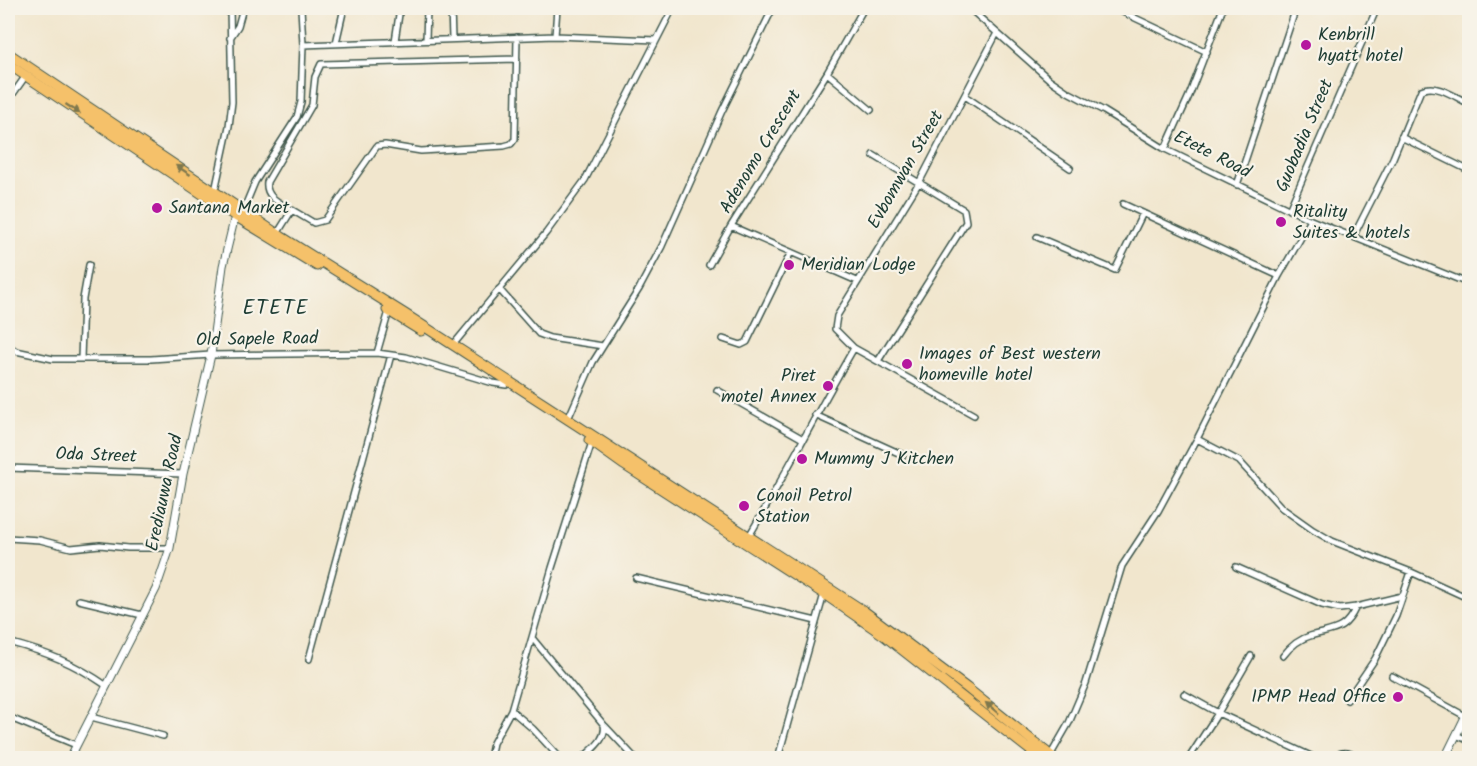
<svg xmlns="http://www.w3.org/2000/svg" width="1477" height="766" viewBox="0 0 1477 766" font-family="Kalam,sans-serif">
	<style>
		.lines { fill: none; stroke-linecap: round; stroke-linejoin: round }
		.minor-casing { stroke: #3e564b; stroke-width: 8 }
		.tertiary-casing { stroke: #3e564b; stroke-width: 9 }
		.trunk-casing { stroke: #3e564b; stroke-width: 11 }
		.minor { stroke: #fff; stroke-width: 5 }
		.tertiary { stroke: #fff; stroke-width: 7 }
		.trunk { stroke: #f5c16b; stroke-width: 9 }
		.oneway { fill: #7f784d }
		.poi-dot { fill: #b5179e; stroke: #f7f3e8; stroke-width: 2 }
		.labels { text-anchor: middle; dominant-baseline: central; stroke-width: 4.5; stroke-linejoin: round; paint-order: stroke }
		.poi-label { font-size: 18px; fill: #1f3d34; stroke: #f7f3e8; text-anchor: start }
		.street-label { font-size: 18px; fill: #1f3d34; stroke: #f7f3e8 }
		.quarter-label { font-size: 21px; letter-spacing: 1.5px; fill: #1f3d34; stroke: #f7f3e8 }
	</style>
	<rect width="100%" height="100%" fill="#f7f3e8"/>
	<filter id="ink" filterUnits="userSpaceOnUse"><feTurbulence type="fractalNoise" baseFrequency=".0167" numOctaves="2"/><feDisplacementMap in="SourceGraphic" scale="12" xChannelSelector="R" yChannelSelector="G"/><feConvolveMatrix kernelMatrix="1 2 1 2 8 2 1 2 1" color-interpolation-filters="sRGB"/></filter>
	<filter id="wash" filterUnits="userSpaceOnUse"><feTurbulence type="fractalNoise" baseFrequency=".008" numOctaves="4" result="noise"/><feDisplacementMap in="SourceGraphic" scale="24" xChannelSelector="R" yChannelSelector="G"/><feGaussianBlur stdDeviation="1.35" result="paint"/><feColorMatrix in="noise" values="0 0 0 0 0 0 0 0 0 0 0 0 0 0 0 0 0 1.4 0 .05"/><feComposite in="paint" operator="in"/></filter>
	<g filter="url(#wash)">
		<rect width="100%" height="100%" fill="#f1e6cd"/>
	</g>
	<g filter="url(#ink)">
		<g class="lines">
			<defs>
				<path id="minor" d="M451,8L452,39
					M969,8L1049,79L1068,92L1104,111L1165,149L1311,220L1470,284
					M1114,8L1207,52
					M555,36L557,8
					M230,38L238,26L243,8
					M426,40L427,8
					M395,41L400,8
					M336,43L344,8
					M303,45L555,36L656,40
					M827,73L871,110
					M965,96L1070,168
					M8,101L25,77
					M1401,137L1470,171
					M1165,149L1189,96L1223,8
					M873,155L964,210L966,222L878,361
					M1237,185L1296,8
					M215,191L229,126L232,102L230,8
					M1123,204L1279,276
					M292,210C281,203 265,198 267,182L312,105L315,77L321,64L517,59
					M1289,210L1377,8
					M243,211L255,182L297,117L301,102L303,45L301,8
					M277,234L292,210L314,223L325,220L377,146L385,145L421,151L504,146L511,144L515,139L517,37
					M1037,237L1115,270L1143,213
					M1353,237L1393,158L1421,90C1437,83 1455,97 1470,104
					M709,265L731,226
					M857,281L731,226L827,73L864,8
					M499,289L539,334L550,338L603,346
					M723,339L741,345L747,342L791,252
					M453,345L546,233L585,180L673,8
					M8,346L16,351L53,359H151L211,355L377,353L406,357L493,383L506,385
					M377,353L389,311
					M81,359L83,299L89,265
					M717,390L803,439
					M815,415L903,455
					M974,415L854,348L835,329L837,316L920,181L997,33
					M568,419L593,362L639,289L662,246L722,111L773,8
					M1197,439L1239,461L1282,508L1313,530L1332,541L1411,572L1470,599
					M8,468L183,474
					M749,536C786,474 818,410 854,348
					M8,538L40,540L71,548L100,545L128,548H170
					M1236,567L1322,605L1340,609L1356,607L1402,596
					M636,578L816,621
					M79,600L142,615
					M533,639L604,725C607,739 592,749 583,758
					M8,642C46,652 74,663 107,686
					M1283,656C1290,647 1299,639 1310,636C1333,629 1344,633 1356,607
					M309,659L391,355
					M1392,676L1465,716
					M1184,694L1218,713L1315,758
					M1347,700L1375,659L1396,616L1411,572
					M511,710L533,729L560,758
					M8,717L76,745
					M91,717L163,736
					M605,726L635,758
					M1456,735L1470,741
					M1050,756L1069,723L1086,683L1122,566L1158,511L1197,439L1279,276L1311,220
					M490,758L493,743L511,710L552,568L592,442
					M778,758L824,594
					M1189,758L1218,713L1251,656
					M1327,758C1341,752 1347,750 1359,758"/>
				<path id="tertiary" d="M70,758L156,589L170,548L183,474L211,355L223,266L235,216
					M1445,758L1470,707"/>
				<path id="trunk" d="M8,53L282,237L405,314L864,611L967,688L1054,758
					M8,64L235,216L317,266
					M387,310L421,331
					M589,440L624,465L824,594L882,634L1040,758"/>
			</defs>
			<use href="#minor" class="minor-casing"/>
			<use href="#tertiary" class="tertiary-casing"/>
			<use href="#trunk" class="trunk-casing"/>
			<use href="#minor" class="minor"/>
			<use href="#tertiary" class="tertiary"/>
			<use href="#trunk" class="trunk"/>
		</g>
		<defs><path id="oneway-solid" d="M-6-.8H1V-3.2L6.5 0L1 3.2V.8H-6Z" transform="scale(1.5)"/></defs>
		<g class="oneway">
			<use href="#oneway-solid" transform="translate(73 109) rotate(33)"/>
			<use href="#oneway-solid" transform="translate(183 170) rotate(-147)"/>
			<use href="#oneway-solid" transform="translate(992 708) rotate(-140)"/>
		</g>
	</g>
	<g class="poi-dot">
		<circle cx="1306" cy="45" r="6"/>
		<circle cx="157" cy="208" r="6"/>
		<circle cx="1281" cy="222" r="6"/>
		<circle cx="789" cy="265" r="6"/>
		<circle cx="907" cy="364" r="6"/>
		<circle cx="828" cy="386" r="6"/>
		<circle cx="802" cy="459" r="6"/>
		<circle cx="744" cy="506" r="6"/>
		<circle cx="1398" cy="697" r="6"/>
	</g>
	<g class="labels">
		<g class="poi-label">
			<text x="1318" y="35">Kenbrill<tspan x="1318" dy="21">hyatt hotel</tspan></text>
			<text x="169" y="208">Santana Market</text>
			<text x="1293" y="212">Ritality<tspan x="1293" dy="21">Suites &amp; hotels</tspan></text>
			<text x="801" y="265">Meridian Lodge</text>
			<text x="919" y="354">Images of Best western<tspan x="919" dy="21">homeville hotel</tspan></text>
			<text x="816" y="376" text-anchor="end">Piret<tspan x="816" dy="21">motel Annex</tspan></text>
			<text x="814" y="459">Mummy J Kitchen</text>
			<text x="756" y="496">Conoil Petrol<tspan x="756" dy="21">Station</tspan></text>
			<text x="1386" y="697" text-anchor="end">IPMP Head Office</text>
		</g>
		<g class="street-label">
			<text transform="translate(1305 136) rotate(-67)">Guobadia Street</text>
			<text transform="translate(761 152) rotate(-59)">Adenomo Crescent</text>
			<text transform="translate(1212 155) rotate(27)">Etete Road</text>
			<text transform="translate(906 170) rotate(-60)">Evbomwan Street</text>
			<text transform="translate(257 340) rotate(-1)">Old Sapele Road</text>
			<text transform="translate(96 456) rotate(2)">Oda Street</text>
			<text transform="translate(165 493) rotate(-78)">Erediauwa Road</text>
		</g>
		<g class="quarter-label">
			<text x="276" y="308">ETETE</text>
		</g>
	</g>
	<rect width="1477" height="766" fill="none" stroke="#f7f3e8" stroke-width="30"/>
</svg>
